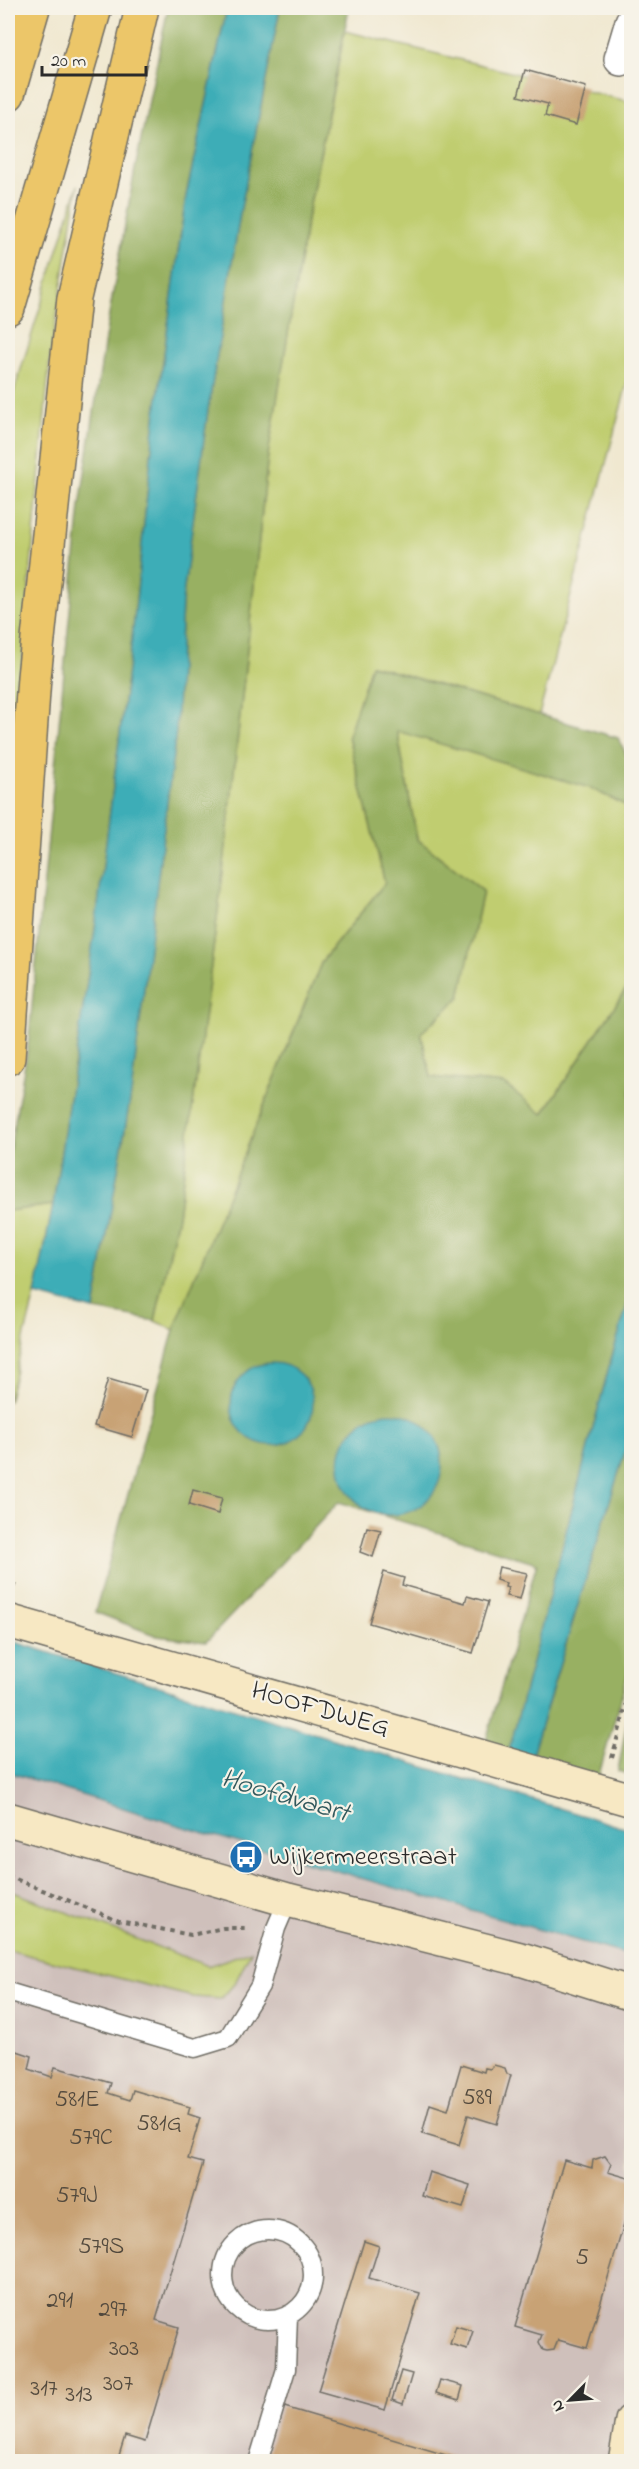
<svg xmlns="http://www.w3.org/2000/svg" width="639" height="2469" viewBox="0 0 639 2469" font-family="'Indie Flower',sans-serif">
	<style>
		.industrial { fill: #cfc0bb }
		.green { fill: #c0cd6f; stroke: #767c4d; stroke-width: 1.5 }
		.forest { fill: #98b062; stroke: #626e46; stroke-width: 1.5 }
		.water { fill: #3dadb7; stroke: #346c71; stroke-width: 1.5 }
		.building { fill: #c8a274 }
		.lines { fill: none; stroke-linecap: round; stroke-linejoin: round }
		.lane-casing { stroke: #706d65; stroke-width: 21 }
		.street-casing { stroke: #706d65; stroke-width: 36 }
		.secondary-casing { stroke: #706d65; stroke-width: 36 }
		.highway-casing { stroke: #706d65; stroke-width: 36 }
		.path { stroke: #706d65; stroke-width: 4; stroke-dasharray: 4.5 4.5; stroke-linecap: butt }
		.lane { stroke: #fff; stroke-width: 18 }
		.street { stroke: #fff; stroke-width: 33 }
		.secondary { stroke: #f7e8c3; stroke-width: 33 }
		.highway { stroke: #ecc669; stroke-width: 33 }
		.labels { text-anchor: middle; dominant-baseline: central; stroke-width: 4.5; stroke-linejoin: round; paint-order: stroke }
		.number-label { font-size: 24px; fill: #52493d }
		.street-label { font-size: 27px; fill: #2b2b2b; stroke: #f7f3e8 }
		.poi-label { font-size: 27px; fill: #2b2b2b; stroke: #f7f3e8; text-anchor: start }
		.water-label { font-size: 28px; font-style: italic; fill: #31585c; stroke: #f7f3e8 }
	</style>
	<rect width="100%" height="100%" fill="#f7f3e8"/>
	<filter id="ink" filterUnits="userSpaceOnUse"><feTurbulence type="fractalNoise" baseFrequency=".0167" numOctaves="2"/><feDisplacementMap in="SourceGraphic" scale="12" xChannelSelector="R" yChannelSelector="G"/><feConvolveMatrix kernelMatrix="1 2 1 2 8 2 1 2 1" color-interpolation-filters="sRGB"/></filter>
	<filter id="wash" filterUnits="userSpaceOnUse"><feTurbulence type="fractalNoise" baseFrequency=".008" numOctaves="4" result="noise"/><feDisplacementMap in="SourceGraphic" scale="24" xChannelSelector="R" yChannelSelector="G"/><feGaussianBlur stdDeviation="1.35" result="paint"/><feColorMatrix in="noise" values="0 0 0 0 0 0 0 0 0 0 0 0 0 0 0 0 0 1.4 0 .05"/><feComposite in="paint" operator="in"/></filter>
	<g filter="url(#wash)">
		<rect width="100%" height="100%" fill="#f0e8d0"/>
		<path class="industrial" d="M8,1720L631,1903V2461H8Z"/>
		<path class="green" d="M345,31L631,102V369L539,715L372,665L348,736L385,883L322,961L174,1330L155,1321L178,1216L200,1051L224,864L268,455L307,219Z
			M78,185L50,358L8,817V411Z
			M397,730L590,788L631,808V982L542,1115L504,1084L431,1077L421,1033L460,997L483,891L417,839Z
			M53,1205L35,1295L8,1402V1211Z
			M8,1890L208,1966L251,1951L235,1983L221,1999L193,1997L8,1950Z"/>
		<path class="forest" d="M168,8H227L186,196L155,419L132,639L95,929L53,1205L8,1211V1159L28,1047L80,506L106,332L135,169Z
			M280,8H349L307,219L268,455L224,864L200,1051L178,1216L155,1321L94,1310L131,1094L176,731L182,603L208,410L241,208Z
			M371,665L618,738L631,764V808L590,788L397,731L417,839L483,891L460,997L421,1033L431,1077L504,1084L543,1114L631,982V1293L610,1363L509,1751L485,1744L537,1563L339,1502L206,1642L157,1636L95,1612L174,1330L322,961L385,883L348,736Z
			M631,1432V1663L598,1778L531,1758Z
			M631,1700L632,1775H631L618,1771Z"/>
		<path class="water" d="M227,8H280L241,208L208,410L182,603L176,731L131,1094L94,1310L35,1295L53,1205L95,929L132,639L155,419L186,196Z
			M631,1293V1432L531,1758L509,1751L610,1363Z
			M231 1404a41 41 0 1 1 82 0a41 41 0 1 1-82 0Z
			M340 1464a51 51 0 1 1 102 0a51 51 0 1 1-102 0Z
			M8,1640L631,1830V1956L184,1827L8,1772Z"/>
		<g id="blocks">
			<path class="building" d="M525,70L586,87L576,125L545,116L548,104L518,96Z
				M108,1379L146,1390L132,1437L94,1426Z
				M193,1490L222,1498L218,1514L189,1505Z
				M367,1527L381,1530L373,1557L360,1552Z
				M499,1567L527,1573L520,1599L506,1596L508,1588L505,1587L506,1583L496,1580Z
				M384,1572L404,1578L402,1585L465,1603L467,1596L488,1602L473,1653L369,1623Z
				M8,2048L32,2056L29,2069L52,2077L55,2067L111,2083L108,2093L130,2100L133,2090L190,2107L188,2114L200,2118L188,2159L203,2163L156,2320L179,2327L145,2442L125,2436L117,2462H8Z
				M461,2065L484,2072L485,2068L490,2069L494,2065L505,2068L507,2074L511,2075L497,2124L468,2115L459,2145L422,2134L430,2104L448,2110Z
				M605,2156L611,2164L608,2172L632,2179V2197L587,2348L558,2340L554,2350L547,2351L543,2350L539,2342L542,2335L515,2327L564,2160L592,2168L593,2160Z
				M429,2172L470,2185L463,2208L422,2196Z
				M364,2241L379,2246L369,2278L420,2293L385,2410L318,2391Z
				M456,2326L473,2331L467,2349L450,2344Z
				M401,2371L412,2374L403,2404L392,2400Z
				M440,2380L463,2386L459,2400L436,2393Z
				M281,2406L466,2461V2462H265Z"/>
		</g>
	</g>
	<g filter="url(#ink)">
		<use href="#blocks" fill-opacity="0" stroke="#706d65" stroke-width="1.5"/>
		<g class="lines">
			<defs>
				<path id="lane" d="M8,1992L195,2048L228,2038L260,1986L276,1928L288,1900
					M223 2275a45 45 0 1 1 90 0a45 45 0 1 1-90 0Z
					M258,2462L286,2369L288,2315"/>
				<path id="street" d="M621,59L632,22"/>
				<path id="secondary" d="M8,1621L632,1800
					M8,1819L288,1900L524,1960L632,1994
					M625,2462L632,2421"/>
				<path id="highway" d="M8,94L33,8
					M8,308L95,8
					M8,1058L34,677L74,298L142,8"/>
			</defs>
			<use href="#lane" class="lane-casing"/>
			<use href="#street" class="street-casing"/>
			<use href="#secondary" class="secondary-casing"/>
			<use href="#highway" class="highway-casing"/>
			<path class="path" d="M8,1581L16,1586
				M612,1758L632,1683
				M8,1876L119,1921L191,1935L223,1928H249"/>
			<use href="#lane" class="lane"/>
			<use href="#street" class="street"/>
			<use href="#secondary" class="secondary"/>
			<use href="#highway" class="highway"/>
		</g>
	</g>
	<defs>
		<symbol id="bus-disc" viewBox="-11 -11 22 22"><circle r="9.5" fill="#1f6fb2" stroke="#f7f3e8"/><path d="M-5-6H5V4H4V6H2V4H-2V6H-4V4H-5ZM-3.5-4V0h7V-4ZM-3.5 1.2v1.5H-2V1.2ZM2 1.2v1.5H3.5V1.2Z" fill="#fff"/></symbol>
	</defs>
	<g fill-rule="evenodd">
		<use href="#bus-disc" x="227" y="1838" width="38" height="38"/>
	</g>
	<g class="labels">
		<g class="number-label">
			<text x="477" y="2098">589</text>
			<text x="77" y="2100">581E</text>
			<text x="159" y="2124">581G</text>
			<text x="91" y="2138">579C</text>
			<text x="77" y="2196">579J</text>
			<text x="101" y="2247">579S</text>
			<text x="582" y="2258">5</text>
			<text x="60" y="2301">291</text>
			<text x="113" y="2310">297</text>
			<text x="124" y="2349">303</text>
			<text x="118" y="2384">307</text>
			<text x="44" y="2389">317</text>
			<text x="79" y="2395">313</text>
		</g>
		<g class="street-label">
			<text transform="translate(320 1710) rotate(16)">HOOFDWEG</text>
		</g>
		<g class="poi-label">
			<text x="269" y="1857">Wijkermeerstraat</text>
		</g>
		<g class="water-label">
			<text transform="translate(285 1797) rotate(16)">Hoofdvaart</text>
		</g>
	</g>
	<rect width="639" height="2469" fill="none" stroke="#f7f3e8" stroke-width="30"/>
	<g transform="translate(570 2400) rotate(245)" stroke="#f7f3e8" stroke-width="4.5" paint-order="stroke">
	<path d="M0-4.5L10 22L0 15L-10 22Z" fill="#2b2b2b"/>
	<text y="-9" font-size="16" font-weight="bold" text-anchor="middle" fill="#2b2b2b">N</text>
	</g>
	<path d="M42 66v9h104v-9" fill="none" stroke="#2b2b2b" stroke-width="3"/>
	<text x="51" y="66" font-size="18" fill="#2b2b2b" stroke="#f7f3e8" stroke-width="4.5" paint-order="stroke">20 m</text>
</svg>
